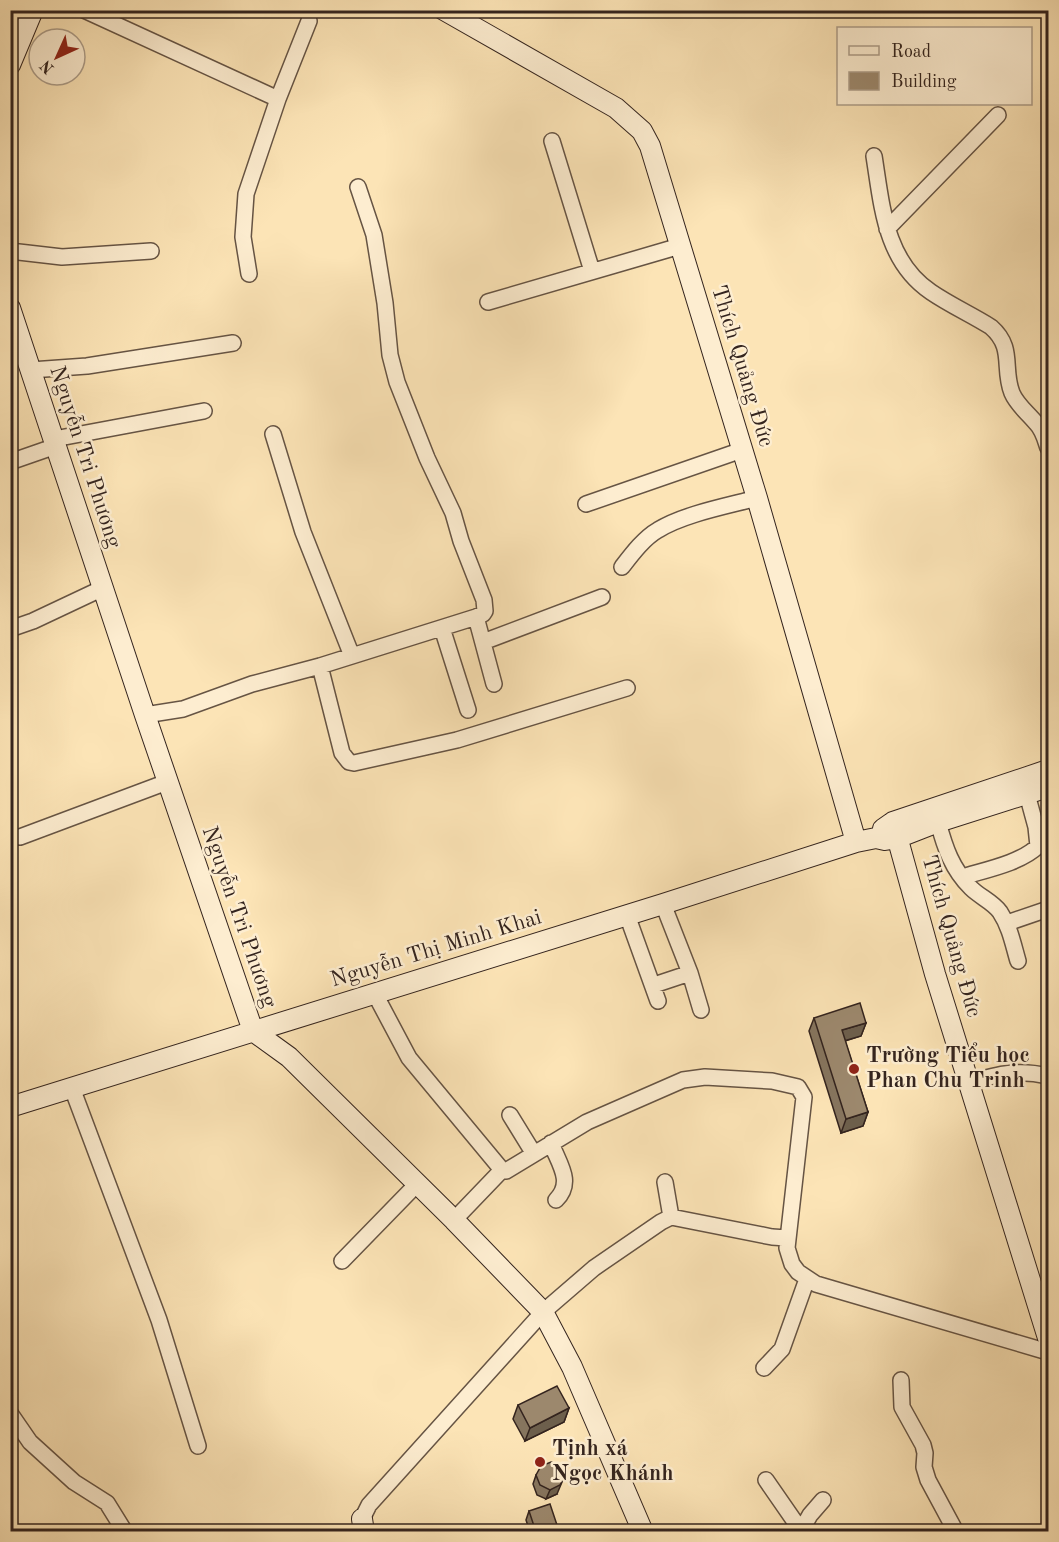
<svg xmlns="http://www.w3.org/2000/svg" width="1059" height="1542" viewBox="0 0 1059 1542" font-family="'Old Standard TT',serif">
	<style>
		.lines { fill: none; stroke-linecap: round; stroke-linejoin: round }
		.stream { stroke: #83705a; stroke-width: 4 }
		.street-casing { stroke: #665444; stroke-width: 18 }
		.secondary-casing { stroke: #34241e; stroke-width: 22 }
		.street { stroke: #fdedd0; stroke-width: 15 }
		.secondary { stroke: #fdedd0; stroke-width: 20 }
		.wall { fill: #86755e; stroke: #34241e; stroke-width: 1.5 }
		.shaded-wall { fill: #6d5f4c; stroke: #34241e; stroke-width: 1.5 }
		.building { fill: #9c886d; stroke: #34241e; stroke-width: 1.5 }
		.poi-dot { fill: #8f2418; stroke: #fdedd0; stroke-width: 2 }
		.labels { text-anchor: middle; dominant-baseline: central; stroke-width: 5; stroke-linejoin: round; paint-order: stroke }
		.street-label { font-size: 22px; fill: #34241e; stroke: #fdedd0 }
		.poi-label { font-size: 22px; font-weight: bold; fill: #34241e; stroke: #fdedd0; text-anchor: start }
	</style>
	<rect width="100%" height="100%" fill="#fce4b6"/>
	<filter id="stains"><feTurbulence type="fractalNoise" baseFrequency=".00333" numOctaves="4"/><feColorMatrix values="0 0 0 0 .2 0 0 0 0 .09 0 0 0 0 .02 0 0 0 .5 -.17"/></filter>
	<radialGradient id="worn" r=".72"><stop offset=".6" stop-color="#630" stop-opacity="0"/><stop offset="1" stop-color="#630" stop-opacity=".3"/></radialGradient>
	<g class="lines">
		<path class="stream" d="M924,10L967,16L1048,15"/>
		<defs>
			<path id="street" d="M84,10L278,99
				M552,141L592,271
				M874,156C882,206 885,261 931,292C950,305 972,315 991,327C1015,348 1002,368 1012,393C1017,405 1028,413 1036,423C1043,430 1045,439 1048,448
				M887,229L998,115
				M10,251L62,257L151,251
				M249,274L243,237L246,194L278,99L309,21
				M488,302L680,246
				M31,370L87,366L233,343
				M273,434L303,532L352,656
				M54,439L204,411
				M10,462L56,446
				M586,504L742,450
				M622,567C632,554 644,538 658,530C684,514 727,506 757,498
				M476,617L494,684
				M442,628L468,710
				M10,629L33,621L103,588
				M483,642L602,597
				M320,666L342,753L349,762L354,763L457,740L627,688
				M145,715L183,709L252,684L320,666L476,617L483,614L485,611L484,600L461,541L453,513L427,458L397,382L390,355L385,303L374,235L358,187
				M938,822C945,848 952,869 971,888C980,897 993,902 1000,912C1010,927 1013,944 1018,961
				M20,837L167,782
				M962,877C985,870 1021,863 1038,846L1036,827L1027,794
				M663,904L690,973L701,1010
				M627,915L658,1001
				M1007,923L1048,909
				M654,985L690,973
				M375,994L409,1058L502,1170L506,1171L587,1122L683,1080L705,1077L772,1081L798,1087L804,1097L787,1248L792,1264L798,1272L816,1284L1048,1352
				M970,1082C999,1074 1018,1069 1048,1076
				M72,1088L159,1320L198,1446
				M510,1115L534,1154
				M551,1143C559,1164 574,1182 556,1200
				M665,1182L671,1217
				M454,1220L502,1170
				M342,1261L417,1184
				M764,1368L782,1349L807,1279
				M901,1380L902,1407L923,1445L925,1453L924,1467L928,1480L956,1532
				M10,1413L30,1442L74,1482L107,1503L125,1532
				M766,1480L802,1532
				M362,1519L369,1505L543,1312L594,1268L661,1222L671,1217L772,1237L787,1238
				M801,1531L810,1515L823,1500"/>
			<path id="secondary" d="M444,10L616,108L642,131L650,146L757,498L856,842
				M10,65L33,10
				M10,308L145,715L253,1031L289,1057L454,1220L543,1312L572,1367L643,1532
				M893,822L935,974L1048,1338
				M883,829L893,822L1048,770
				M10,1107L663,904L856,842L876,838L885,840L897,838L938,822L1048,787
				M362,1519L364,1532"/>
		</defs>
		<use href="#street" class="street-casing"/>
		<use href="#secondary" class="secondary-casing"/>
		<use href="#street" class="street"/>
		<use href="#secondary" class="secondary"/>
	</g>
	<path class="wall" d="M814,1018L866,1023L861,1036L845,1041L868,1112L863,1126L841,1133L809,1031Z
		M518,1405L569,1408L564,1422L525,1441L513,1419Z
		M536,1475L557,1494L546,1499L537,1495L533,1484Z
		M529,1511L559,1532H530L526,1520Z"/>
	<path class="shaded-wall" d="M866,1023L861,1036L837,1043L842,1030Z
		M868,1112L863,1126L841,1133L846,1119Z
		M569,1408L564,1422L525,1441L530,1428Z
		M565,1475L557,1494L546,1499L550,1490Z"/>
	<path class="building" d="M860,1003L866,1023L842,1030L868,1112L846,1119L814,1018Z
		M557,1386L569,1408L530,1428L518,1405Z
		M551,1462L560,1465L565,1475L560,1485L550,1490L540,1485L536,1475L541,1466Z
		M550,1504L559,1531L556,1532H536L529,1511Z"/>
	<g class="poi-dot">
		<circle cx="854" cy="1069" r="6"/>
		<circle cx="540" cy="1462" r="6"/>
	</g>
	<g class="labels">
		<g class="street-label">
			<text transform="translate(742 366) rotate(73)">Thích Quảng Đức</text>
			<text transform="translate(85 457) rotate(72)">Nguyễn Tri Phương</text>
			<text transform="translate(239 917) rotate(71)">Nguyễn Tri Phương</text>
			<text transform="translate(951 936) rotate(74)">Thích Quảng Đức</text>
			<text transform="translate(436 949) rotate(-17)">Nguyễn Thị Minh Khai</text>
		</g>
		<g class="poi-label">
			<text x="866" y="1056">Trường Tiểu học<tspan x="866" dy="25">Phan Chu Trinh</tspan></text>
			<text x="552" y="1449">Tịnh xá<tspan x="552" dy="25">Ngọc Khánh</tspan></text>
		</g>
	</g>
	<rect width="1059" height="1542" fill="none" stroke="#fce4b6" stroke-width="36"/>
	<rect x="12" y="12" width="1035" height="1518" fill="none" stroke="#34241e" stroke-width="3"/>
	<rect x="18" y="18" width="1023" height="1506" fill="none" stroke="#34241e" stroke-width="1.5"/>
	<rect x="837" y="27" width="195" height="78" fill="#fdedd0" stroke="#ad9d89" stroke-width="1.5"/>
	<rect x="849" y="46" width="30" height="9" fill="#fdedd0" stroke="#ad9d89" stroke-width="1.5"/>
	<text x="891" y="57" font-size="18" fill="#34241e">Road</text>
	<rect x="849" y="72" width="30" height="18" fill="#9c886d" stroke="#ad9d89" stroke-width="1.5"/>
	<text x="891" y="87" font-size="18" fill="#34241e">Building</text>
	<g transform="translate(57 57) rotate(225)"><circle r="28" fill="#fdedd0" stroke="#ad9d89" stroke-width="1.5"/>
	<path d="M0-4.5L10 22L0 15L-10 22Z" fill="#8f2418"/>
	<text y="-9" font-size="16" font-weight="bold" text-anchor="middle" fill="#34241e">N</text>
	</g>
	<rect width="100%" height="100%" filter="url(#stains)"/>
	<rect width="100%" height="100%" fill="url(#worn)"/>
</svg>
